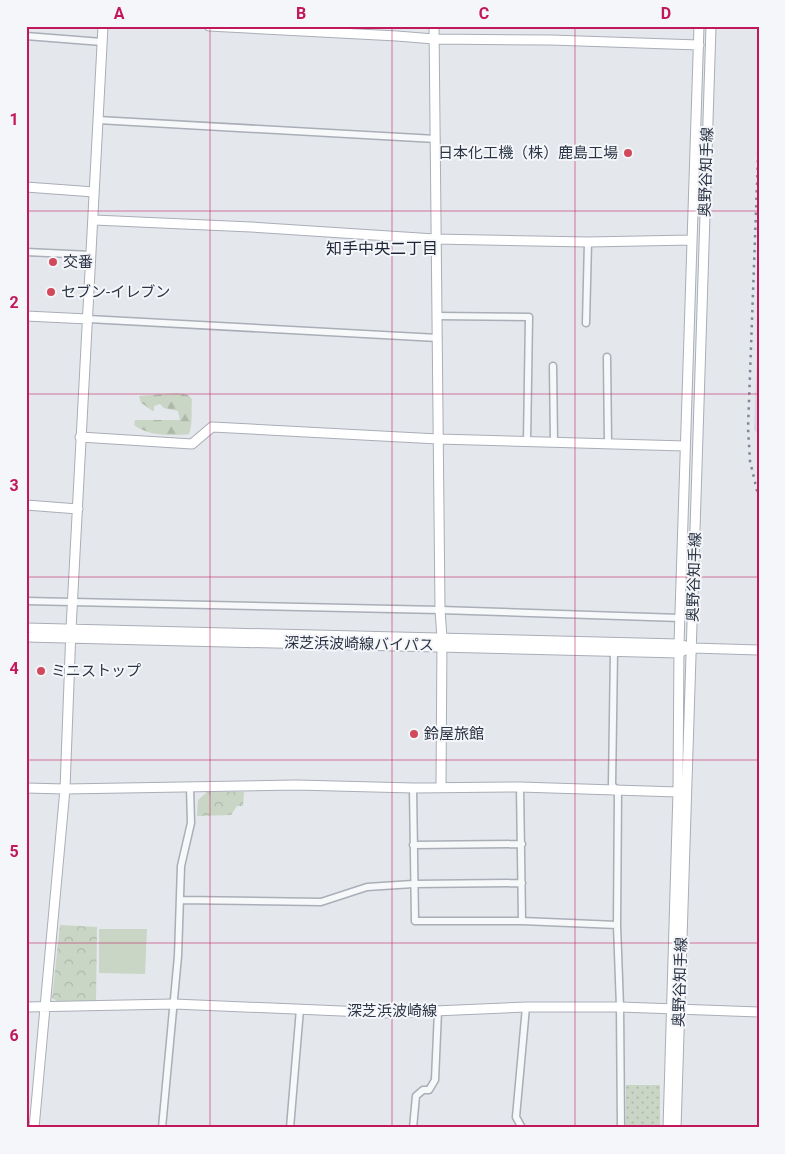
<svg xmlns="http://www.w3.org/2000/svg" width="785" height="1154" viewBox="0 0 785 1154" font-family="Roboto,'Noto Sans JP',sans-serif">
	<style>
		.built { fill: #d2d6de }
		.grass { fill: url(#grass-dots) }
		.forest { fill: url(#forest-firs) }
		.park { fill: url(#park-crowns) }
		.garden { fill: #c9d6c5 }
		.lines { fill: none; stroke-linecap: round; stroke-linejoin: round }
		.street-casing { stroke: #a9aeb7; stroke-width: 9 }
		.secondary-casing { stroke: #a9aeb7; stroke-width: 11 }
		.street { stroke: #f7f8fa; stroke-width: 6 }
		.secondary { stroke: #fff; stroke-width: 9 }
		.rail { stroke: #7d8696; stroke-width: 2.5; stroke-dasharray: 2.5 5; stroke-linecap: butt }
		.grid { fill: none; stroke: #c2185b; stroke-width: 1; stroke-opacity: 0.55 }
		.poi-dot { fill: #d1495b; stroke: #f4f6f9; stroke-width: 2 }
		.labels { text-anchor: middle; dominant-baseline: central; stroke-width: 4; stroke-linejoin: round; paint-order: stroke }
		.poi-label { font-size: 15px; fill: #2b3445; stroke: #f4f6f9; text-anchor: start }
		.street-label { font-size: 15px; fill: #2b3445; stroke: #f4f6f9 }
		.neighbourhood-label { font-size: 16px; fill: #1d2536; stroke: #f4f6f9 }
		.neatline { fill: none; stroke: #c2185b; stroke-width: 2 }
		.grid-label { font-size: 16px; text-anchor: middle; font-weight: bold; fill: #c2185b }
	</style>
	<defs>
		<pattern id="grass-dots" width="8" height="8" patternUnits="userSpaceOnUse" patternTransform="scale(1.25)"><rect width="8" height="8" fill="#c9d6c5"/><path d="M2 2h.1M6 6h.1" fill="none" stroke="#adb8ab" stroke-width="1.8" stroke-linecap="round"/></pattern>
		<pattern id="forest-firs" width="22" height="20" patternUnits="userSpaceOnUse" patternTransform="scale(1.25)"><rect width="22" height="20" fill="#c9d6c5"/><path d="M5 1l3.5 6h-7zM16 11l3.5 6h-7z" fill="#adb8ab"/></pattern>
		<pattern id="park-crowns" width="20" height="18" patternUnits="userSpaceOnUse" patternTransform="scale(1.25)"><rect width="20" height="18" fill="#c9d6c5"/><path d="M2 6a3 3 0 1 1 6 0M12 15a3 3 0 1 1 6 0" fill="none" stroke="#adb8ab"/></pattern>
	</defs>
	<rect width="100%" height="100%" fill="#e4e7ec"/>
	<path class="built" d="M759,299V435L754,430Z"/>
	<path class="grass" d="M626,1085H660V1128H626Z"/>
	<path class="forest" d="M177,393L188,395L192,399C191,411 193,423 189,434C172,436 148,436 134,425L135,420H180L178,411L164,408L160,404L154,406V411C149,410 146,405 141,403L139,396Z"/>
	<path class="park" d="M207,792H244L243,806H237L231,815L197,816L198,800Z
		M60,925L97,927L96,1001L58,1002L52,998Z"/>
	<path class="garden" d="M99,929H147L145,974L99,973Z"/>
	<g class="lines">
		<defs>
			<path id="street" d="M26,36L102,42
				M98,120L436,139
				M26,252L91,255
				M437,316L529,317L527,442
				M88,319L438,338
				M586,323L588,242
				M607,357L608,444
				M553,366L554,442
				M26,601L440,610L680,618
				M614,651L612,785L618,791L617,925L620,1007L621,1128
				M520,787L522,921
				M413,788L415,921H522L617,925
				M413,845L522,844
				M181,900L321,902L367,887L413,884L522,883
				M162,1128L178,956L181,866L191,823L190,787
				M290,1128L300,1009
				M413,1128L416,1096L423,1090H429L435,1080L438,1011
				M522,1128L516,1117L526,1007"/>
			<path id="secondary" d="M209,26L397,36L434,39L551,40L699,45
				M434,26L440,610L442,638L441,786
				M26,187L94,192
				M94,220L251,227L435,239L588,242L692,240
				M26,316L88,319
				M80,437L192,444L212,427L438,439L685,446
				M26,505L78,509
				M26,628L679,644L692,648L759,650
				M26,637L679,653L685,650
				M26,788L65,789L296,785L413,788L520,787L678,792
				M26,1007L174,1004L388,1013L526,1007H620L759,1012
				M34,1128L65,789L71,629L103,26
				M668,1128L678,792L679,644L699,26
				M676,1128L711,26"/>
		</defs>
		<use href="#street" class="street-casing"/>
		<use href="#secondary" class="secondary-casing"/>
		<use href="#street" class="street"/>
		<use href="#secondary" class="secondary"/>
		<path class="rail" d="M759,130L748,428L750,461L759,499"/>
	</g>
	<path class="grid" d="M210,26V1128M392,26V1128M575,26V1128M26,211H759M26,394H759M26,577H759M26,760H759M26,943H759"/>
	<g class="poi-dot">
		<circle cx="628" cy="153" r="5"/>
		<circle cx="53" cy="262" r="5"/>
		<circle cx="51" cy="292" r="5"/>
		<circle cx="41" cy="671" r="5"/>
		<circle cx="414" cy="734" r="5"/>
	</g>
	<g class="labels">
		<g class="poi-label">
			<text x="618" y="153" text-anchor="end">日本化工機（株）鹿島工場</text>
			<text x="63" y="262">交番</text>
			<text x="61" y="292">セブン-イレブン</text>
			<text x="51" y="671">ミニストップ</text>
			<text x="424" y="734">鈴屋旅館</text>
		</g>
		<g class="street-label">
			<text transform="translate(706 172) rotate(-88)">奥野谷知手線</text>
			<text transform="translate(694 577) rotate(-88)">奥野谷知手線</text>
			<text transform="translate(359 644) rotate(1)">深芝浜波崎線バイパス</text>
			<text transform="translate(680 982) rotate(-88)">奥野谷知手線</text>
			<text x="392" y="1011">深芝浜波崎線</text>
		</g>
		<g class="neighbourhood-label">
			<text x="382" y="248">知手中央二丁目</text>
		</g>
	</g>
	<rect width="785" height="1154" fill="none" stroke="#f4f6f9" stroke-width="55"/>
	<rect x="28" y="28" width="730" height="1098" class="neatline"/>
	<g class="grid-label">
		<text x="119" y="19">A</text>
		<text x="301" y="19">B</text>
		<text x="484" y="19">C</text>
		<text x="666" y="19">D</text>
		<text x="14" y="125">1</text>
		<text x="14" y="308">2</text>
		<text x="14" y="491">3</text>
		<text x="14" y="674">4</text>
		<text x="14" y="857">5</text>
		<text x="14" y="1041">6</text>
	</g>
</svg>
